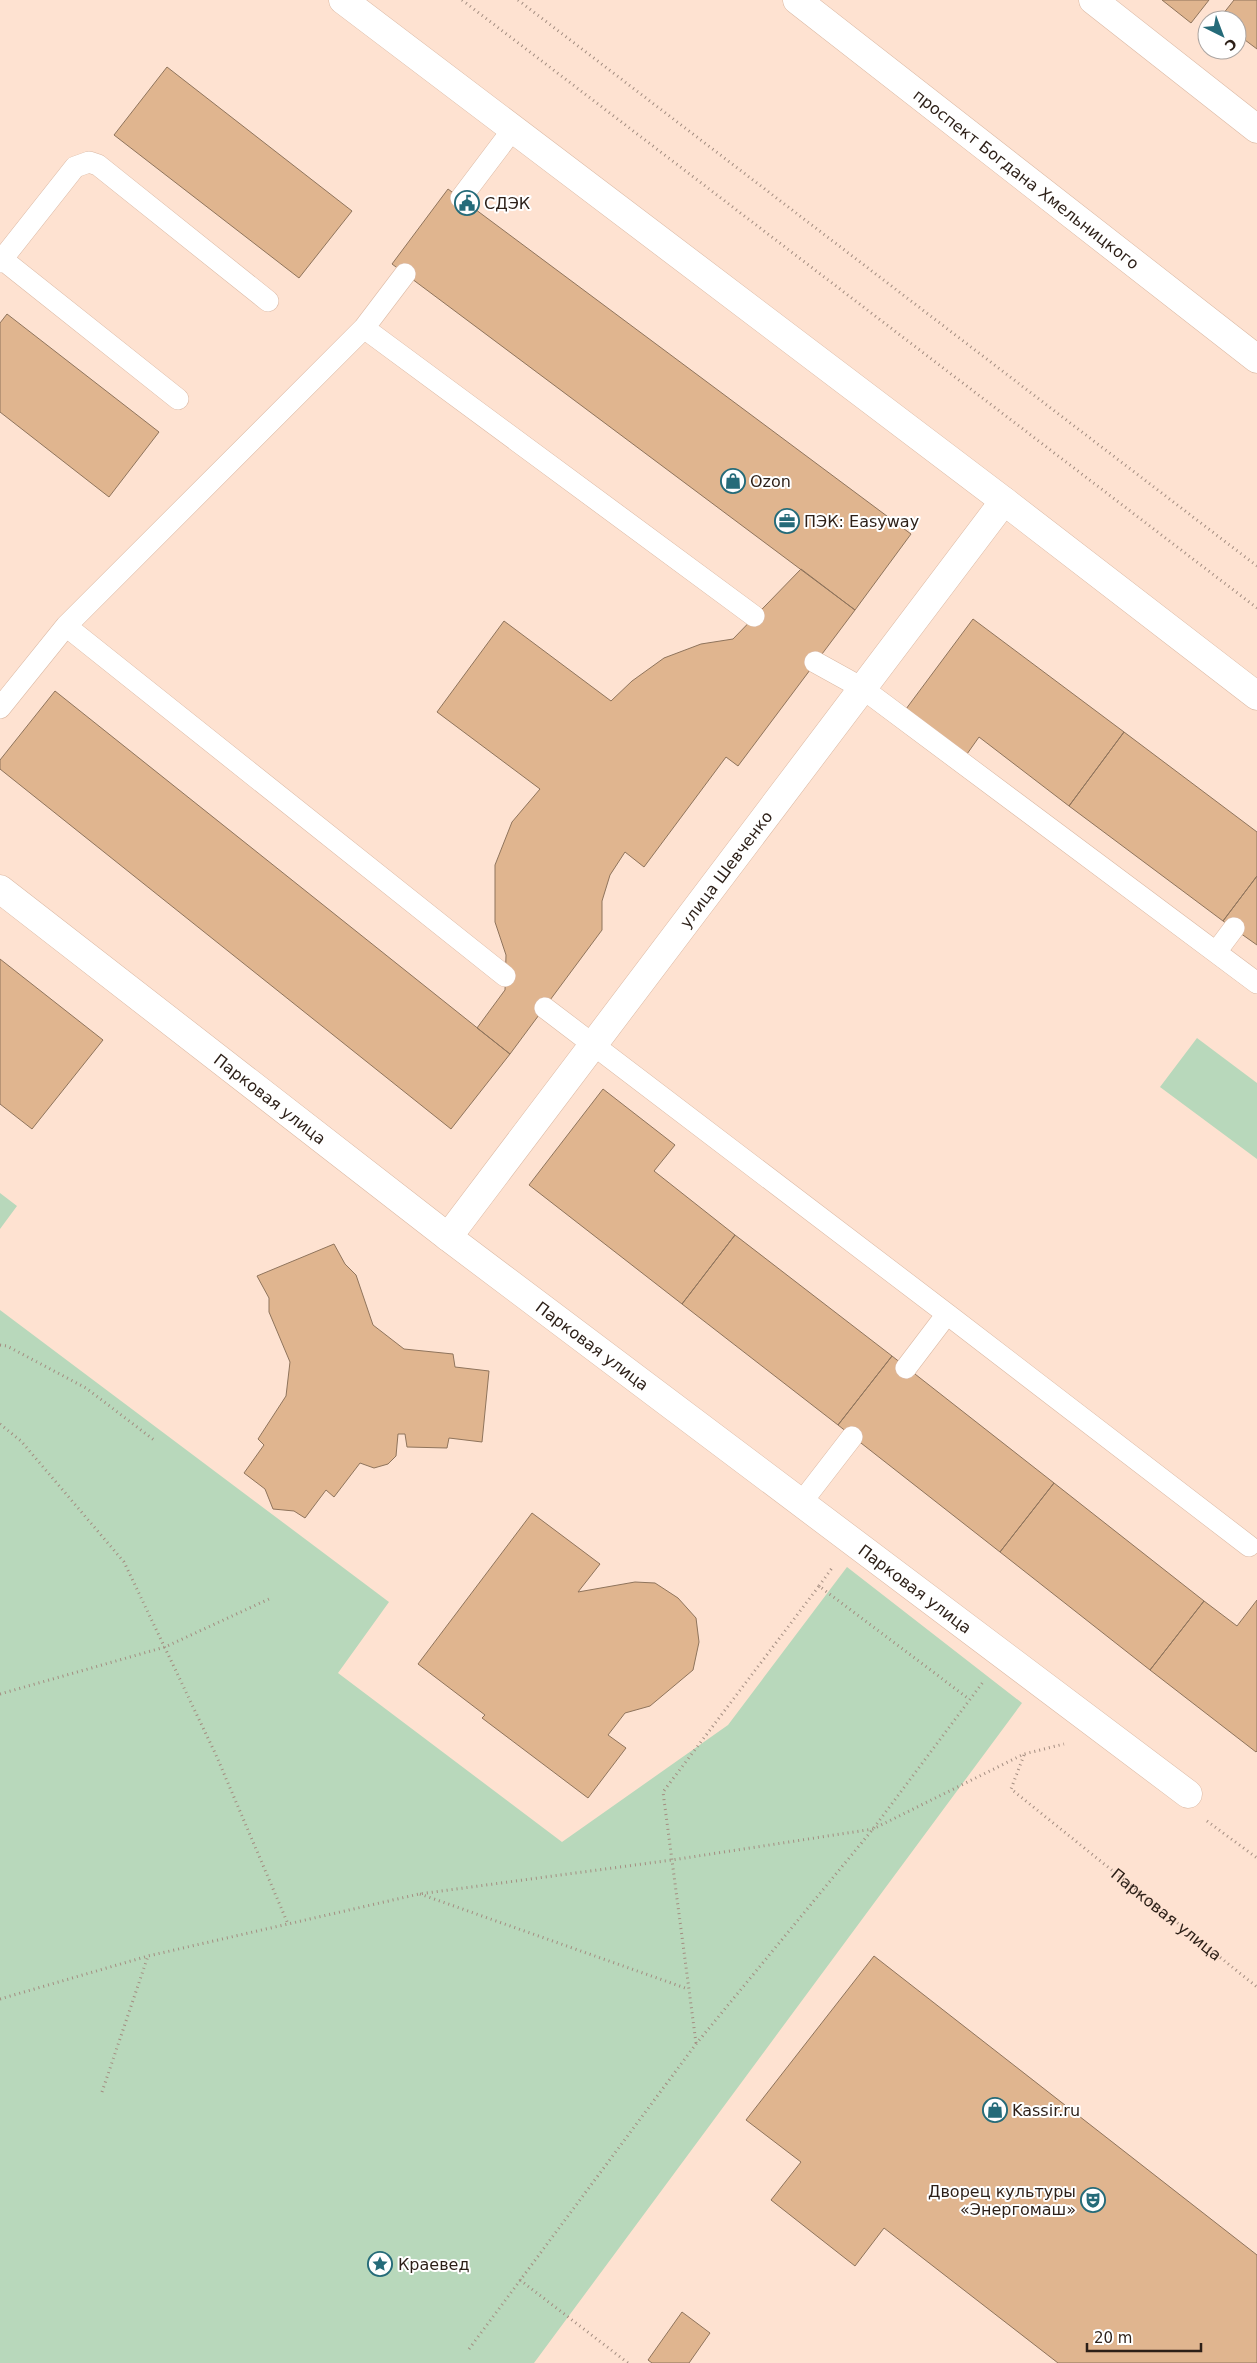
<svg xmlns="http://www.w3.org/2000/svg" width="1257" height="2363" viewBox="0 0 1257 2363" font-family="'DejaVu Sans',sans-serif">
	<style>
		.green { fill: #b8d8bb }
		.building { fill: #e0b58f; stroke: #8f745c }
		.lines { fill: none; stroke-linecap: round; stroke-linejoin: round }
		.service-casing { stroke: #dbb9a4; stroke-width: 22 }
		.minor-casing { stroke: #dbb9a4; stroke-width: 29 }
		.primary-casing { stroke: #dbb9a4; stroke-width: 29 }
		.path { stroke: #a38d80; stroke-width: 3; stroke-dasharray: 1 4; stroke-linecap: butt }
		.service { stroke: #fff; stroke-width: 21 }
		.minor { stroke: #fff; stroke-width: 28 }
		.primary { stroke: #fff; stroke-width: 28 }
		.labels { text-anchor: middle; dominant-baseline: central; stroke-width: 4; stroke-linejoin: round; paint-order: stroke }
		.street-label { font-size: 16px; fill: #2c1f17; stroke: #fff }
		.poi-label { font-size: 16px; fill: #2c1f17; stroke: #fff; text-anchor: start }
	</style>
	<rect width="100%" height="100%" fill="#fee2d1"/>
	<path class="green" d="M1197,1038L1257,1083V1159L1160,1087Z
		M0,1193L17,1206L0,1229Z
		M0,1310L389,1602L338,1673L562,1842L728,1725L847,1567L1022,1703L534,2363H0Z"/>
	<path class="building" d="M1162,0H1209L1191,23Z
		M1234,0H1257V49L1237,34V20L1219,19Z
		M167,67L352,211L299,278L114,135Z
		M448,189L911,534L855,610L392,264Z
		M7,314L159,432L109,497L0,412V323Z
		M801,569L855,610L738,766L726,757L644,867L625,852L610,875L602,901V930L510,1054L477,1028L505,990L506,955L495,922V865L512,822L540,789L437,712L504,621L611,701L632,681L664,658L701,644L733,639Z
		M973,619L1124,732L1069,806L979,737L967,754L906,709Z
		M55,691L510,1054L451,1129L0,769V760Z
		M1124,732L1257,832V876L1223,921L1069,806Z
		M1257,876V945L1223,921Z
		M0,959L103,1040L32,1129L0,1104Z
		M603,1089L675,1145L654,1171L735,1235L682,1304L529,1185Z
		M735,1235L892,1356L838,1425L682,1304Z
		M334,1244L345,1264L356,1275L373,1325L404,1349L453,1354L455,1367L489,1371L482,1442L449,1438L447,1448L407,1447L405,1434H398L396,1456L388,1464L374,1468L360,1463L334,1497L326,1490L305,1518L294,1511L273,1509L265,1489L244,1473L264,1445L258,1439L286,1396L290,1362L269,1312V1298L257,1276Z
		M892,1356L1054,1483L1000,1552L838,1425Z
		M1054,1483L1204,1601L1150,1670L1000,1552Z
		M532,1513L600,1564L578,1592L635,1582L655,1583L678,1598L696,1618L699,1642L693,1670L650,1706L625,1713L608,1735L626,1748L588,1798L482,1718L485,1715L418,1664Z
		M1257,1600V1751L1256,1752L1150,1670L1204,1601L1237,1626Z
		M874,1956L1257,2255V2363H1058L884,2228L855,2266L771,2200L801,2162L746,2120Z
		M682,2312L710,2333L689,2363H652L648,2360Z"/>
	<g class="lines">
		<defs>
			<path id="service" d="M461,198L513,129
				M2,259L178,399
				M0,262L75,167L89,162L98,165L268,301
				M405,274L364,328L754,616
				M66,626L364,328
				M815,662L862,688L1257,983
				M0,708L66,626L505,976
				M1216,952L1234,928
				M545,1008L947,1314
				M906,1368L947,1314L1249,1546
				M801,1503L852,1437"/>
			<g id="minor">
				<path d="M343,0L1004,501L1257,696"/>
				<path d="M1093,0L1257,129"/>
				<path id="s2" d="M0,889L448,1237L1188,1794"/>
				<path id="s3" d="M448,1237L1004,501"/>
			</g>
			<g id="primary">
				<path id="s4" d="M797,0L1257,359"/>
			</g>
		</defs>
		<use href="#service" class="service-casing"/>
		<use href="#minor" class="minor-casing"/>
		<use href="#primary" class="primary-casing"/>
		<g class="path">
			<path d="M462,0L1257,608"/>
			<path d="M518,0L1257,566"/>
			<path d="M0,1345L7,1346L86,1388L154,1440"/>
			<path d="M0,1424L21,1441L124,1562L216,1755L288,1924"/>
			<path d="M819,1586L832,1568"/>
			<path d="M0,1694L165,1647L269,1599"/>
			<path id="s1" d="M1024,1755L1011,1789L1257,1987"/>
			<path d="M1207,1821L1257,1858"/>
			<path d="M420,1894L688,1989"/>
			<path d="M0,1999L148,1956L419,1894L672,1860L873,1829L1024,1754L1064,1744"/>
			<path d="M696,2043L663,1792L819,1586L969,1699"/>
			<path d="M102,2092L148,1956"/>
			<path d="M520,2280L628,2363"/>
			<path d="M469,2349L696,2044L873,1829L983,1682"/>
		</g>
		<use href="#service" class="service"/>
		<use href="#minor" class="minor"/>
		<use href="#primary" class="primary"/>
	</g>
	<defs>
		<symbol id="civic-ring" viewBox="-11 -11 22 22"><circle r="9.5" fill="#fff" stroke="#256b79" stroke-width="1.5"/><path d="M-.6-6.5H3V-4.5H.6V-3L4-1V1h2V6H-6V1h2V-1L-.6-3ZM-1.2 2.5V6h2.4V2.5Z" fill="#256b79"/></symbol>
		<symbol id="shop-ring" viewBox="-11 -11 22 22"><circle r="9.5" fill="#fff" stroke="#256b79" stroke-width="1.5"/><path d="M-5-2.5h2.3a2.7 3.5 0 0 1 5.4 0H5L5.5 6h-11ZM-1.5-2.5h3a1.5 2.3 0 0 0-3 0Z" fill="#256b79"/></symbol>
		<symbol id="office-ring" viewBox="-11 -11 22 22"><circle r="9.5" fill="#fff" stroke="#256b79" stroke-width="1.5"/><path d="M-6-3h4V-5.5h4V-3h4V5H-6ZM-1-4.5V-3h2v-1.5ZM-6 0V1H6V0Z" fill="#256b79"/></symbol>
		<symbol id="theatre-ring" viewBox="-11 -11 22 22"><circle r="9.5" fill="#fff" stroke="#256b79" stroke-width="1.5"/><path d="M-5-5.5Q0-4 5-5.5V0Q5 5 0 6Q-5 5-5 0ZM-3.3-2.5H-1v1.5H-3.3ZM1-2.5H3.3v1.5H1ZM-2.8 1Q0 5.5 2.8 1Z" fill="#256b79"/></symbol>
		<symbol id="sight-ring" viewBox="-11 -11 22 22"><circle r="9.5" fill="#fff" stroke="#256b79" stroke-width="1.5"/><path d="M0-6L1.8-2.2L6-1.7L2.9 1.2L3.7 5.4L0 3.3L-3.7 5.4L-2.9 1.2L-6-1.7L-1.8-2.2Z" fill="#256b79"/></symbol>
	</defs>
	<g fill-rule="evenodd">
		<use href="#civic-ring" x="453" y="189" width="28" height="28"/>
		<use href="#shop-ring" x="719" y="467" width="28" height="28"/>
		<use href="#office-ring" x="773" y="507" width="28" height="28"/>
		<use href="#shop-ring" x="981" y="2096" width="28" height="28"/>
		<use href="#theatre-ring" x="1079" y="2186" width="28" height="28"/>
		<use href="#sight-ring" x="366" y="2250" width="28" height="28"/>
	</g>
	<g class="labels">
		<g class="street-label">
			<text stroke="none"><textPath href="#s4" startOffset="291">проспект Богдана Хмельницкого</textPath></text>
			<text stroke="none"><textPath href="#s3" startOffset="461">улица Шевченко</textPath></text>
			<text stroke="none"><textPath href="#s2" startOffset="342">Парковая улица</textPath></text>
			<text stroke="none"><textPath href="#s2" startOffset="748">Парковая улица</textPath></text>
			<text stroke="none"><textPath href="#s2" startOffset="1152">Парковая улица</textPath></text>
			<text stroke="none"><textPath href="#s1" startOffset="236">Парковая улица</textPath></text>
		</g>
		<g class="poi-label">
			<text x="484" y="203">СДЭК</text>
			<text x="750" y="481">Ozon</text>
			<text x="804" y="521">ПЭК: Easyway</text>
			<text x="1012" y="2110">Kassir.ru</text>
			<text x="1076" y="2191" text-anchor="end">Дворец культуры<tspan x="1076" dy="18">«Энергомаш»</tspan></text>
			<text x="398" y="2264">Краевед</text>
		</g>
	</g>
	<g transform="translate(1222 35) rotate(138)"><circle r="24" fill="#ffffff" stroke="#aba5a2"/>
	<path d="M0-4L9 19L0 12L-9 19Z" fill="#256b79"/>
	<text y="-8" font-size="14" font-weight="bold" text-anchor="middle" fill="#2c1f17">С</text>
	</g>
	<path d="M1087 2343v8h114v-8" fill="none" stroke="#2c1f17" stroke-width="2.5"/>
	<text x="1094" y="2343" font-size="15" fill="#2c1f17" stroke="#ffffff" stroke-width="4" paint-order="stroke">20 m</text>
</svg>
